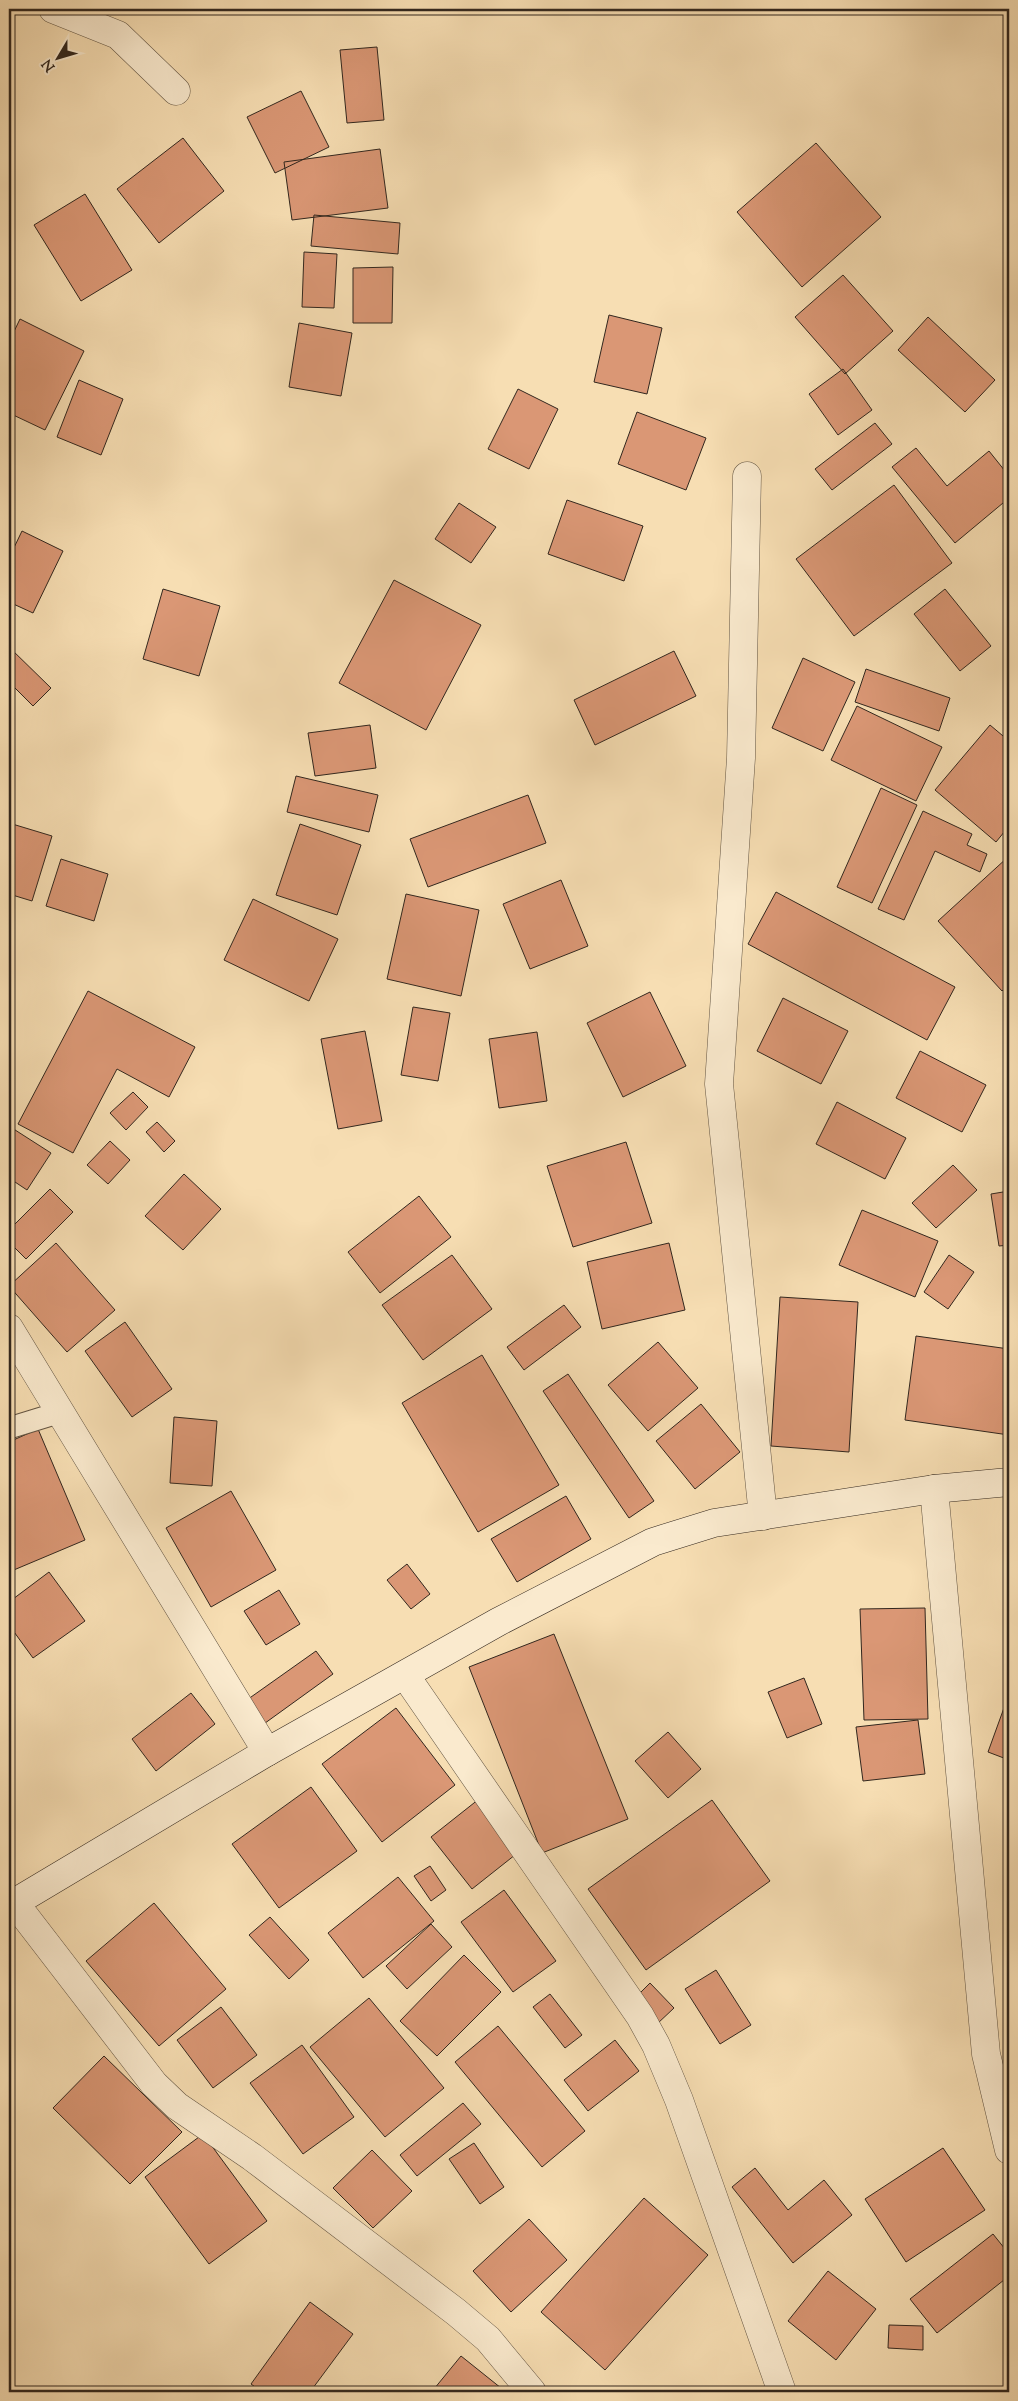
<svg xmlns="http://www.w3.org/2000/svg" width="1018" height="2401" viewBox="0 0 1018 2401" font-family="'Sorts Mill Goudy',serif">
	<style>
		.building { fill: #da9775; stroke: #32271e }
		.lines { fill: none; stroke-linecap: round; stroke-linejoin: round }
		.service-casing { stroke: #635543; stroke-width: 23 }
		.minor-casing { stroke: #635543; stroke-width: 29 }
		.secondary-casing { stroke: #32271e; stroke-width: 29 }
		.service { stroke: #faeace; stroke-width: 21 }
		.minor { stroke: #faeace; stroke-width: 28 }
		.secondary { stroke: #faeace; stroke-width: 28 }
	</style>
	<rect width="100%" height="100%" fill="#f7deb3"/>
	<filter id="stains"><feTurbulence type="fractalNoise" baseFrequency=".004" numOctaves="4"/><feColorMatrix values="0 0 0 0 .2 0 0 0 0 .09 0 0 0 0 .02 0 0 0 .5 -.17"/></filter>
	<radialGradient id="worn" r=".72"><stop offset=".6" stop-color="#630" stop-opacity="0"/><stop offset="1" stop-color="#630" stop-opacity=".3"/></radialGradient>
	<path class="building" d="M377,47L384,120L347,123L340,50Z
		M301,91L329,147L275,173L247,117Z
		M183,138L224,191L159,243L117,189Z
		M816,143L881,217L802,287L737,212Z
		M380,149L388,208L292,220L284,162Z
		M85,194L132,270L81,301L34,225Z
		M314,215L400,223L398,254L311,246Z
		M304,252L337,254L334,308L302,307Z
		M393,267L392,323H353V268Z
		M843,275L893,331L845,374L795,317Z
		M609,315L662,328L647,394L594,382Z
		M928,317L995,380L965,412L898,350Z
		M20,319L84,351L45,430L9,413V342Z
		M299,323L352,333L341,396L289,387Z
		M843,369L872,410L838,435L809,394Z
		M79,380L123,399L101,455L57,437Z
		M518,389L558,409L529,469L488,449Z
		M637,412L706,438L686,490L618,464Z
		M875,423L892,444L832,490L815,469Z
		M916,448L947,486L989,451L1009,476V498L955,543L892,467Z
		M894,485L952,563L854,636L796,559Z
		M567,500L643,526L624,581L548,554Z
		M459,503L496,527L471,563L435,539Z
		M22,531L63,551L33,613L9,602V558Z
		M394,580L481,625L426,730L339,683Z
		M163,589L220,606L199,676L143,659Z
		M945,589L991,646L960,671L914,614Z
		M9,647L51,688L33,706L9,682Z
		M674,651L696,696L595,745L574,700Z
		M803,658L855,682L823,751L772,728Z
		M866,669L950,698L939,731L855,702Z
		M857,706L942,747L916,801L831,760Z
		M370,725L376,768L315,776L308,733Z
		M990,725L1009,741V826L996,842L935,790Z
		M296,776L378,795L369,832L287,812Z
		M881,788L917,805L872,903L837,887Z
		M528,795L546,843L428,887L410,839Z
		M923,811L972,834L967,845L987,854L980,872L935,851L904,920L878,909Z
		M9,823L52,836L32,901L9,894Z
		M300,824L361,845L337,915L276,895Z
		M1008,857L1009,984L1002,991L938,921Z
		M61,859L108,874L94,921L46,906Z
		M561,880L588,946L530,969L503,904Z
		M776,892L955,987L927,1040L748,944Z
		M406,894L479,910L461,996L387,979Z
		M253,899L338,939L309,1001L224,960Z
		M88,991L195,1047L169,1097L117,1069L73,1153L18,1124Z
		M650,992L686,1066L623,1097L587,1023Z
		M783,998L848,1031L821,1084L757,1051Z
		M413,1007L450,1013L438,1081L401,1075Z
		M365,1031L382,1121L338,1129L321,1039Z
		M537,1032L547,1101L499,1108L489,1039Z
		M920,1051L986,1085L962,1132L896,1098Z
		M133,1092L148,1107L126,1130L110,1113Z
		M837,1102L906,1138L885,1179L816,1144Z
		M157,1122L175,1141L164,1152L146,1132Z
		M12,1128L51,1153L27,1190L9,1178V1133Z
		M110,1141L130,1160L108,1184L87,1165Z
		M626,1142L652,1223L573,1247L547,1166Z
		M953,1165L977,1190L936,1228L912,1203Z
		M184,1174L221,1209L183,1250L145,1216Z
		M50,1189L73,1212L26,1259L9,1242V1230Z
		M1009,1191V1245L999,1246L991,1194Z
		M419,1196L451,1237L380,1293L348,1252Z
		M862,1210L938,1241L915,1297L839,1265Z
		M56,1243L115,1310L67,1352L9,1286Z
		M669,1243L685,1310L602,1329L587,1262Z
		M452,1255L492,1309L423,1360L382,1305Z
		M949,1255L974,1272L948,1309L924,1292Z
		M780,1297L858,1302L849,1452L771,1446Z
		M564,1305L581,1327L524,1370L507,1347Z
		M125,1322L172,1389L132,1417L85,1351Z
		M916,1336L1009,1349V1435L905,1420Z
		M658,1342L698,1388L648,1431L608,1385Z
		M482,1355L559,1485L478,1532L402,1403Z
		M568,1374L654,1501L629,1518L543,1391Z
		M701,1404L740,1452L695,1489L656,1441Z
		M174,1417L217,1421L212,1486L170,1483Z
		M38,1429L85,1540L9,1572V1442Z
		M231,1491L276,1570L211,1607L166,1528Z
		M566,1496L591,1539L517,1582L491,1539Z
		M407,1564L430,1594L411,1609L387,1580Z
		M49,1572L85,1621L33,1658L9,1625V1602Z
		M279,1590L300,1624L266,1645L244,1611Z
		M925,1608L928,1719L864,1720L860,1609Z
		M554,1634L628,1819L542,1853L469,1667Z
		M316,1651L333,1674L261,1726L244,1702Z
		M804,1678L822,1724L787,1738L768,1692Z
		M191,1693L215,1724L156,1771L132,1739Z
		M1009,1694V1760L988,1752Z
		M396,1708L455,1785L382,1842L322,1764Z
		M918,1720L925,1774L863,1781L856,1727Z
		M668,1732L701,1769L668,1798L635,1761Z
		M311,1787L357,1851L279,1908L232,1844Z
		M479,1799L520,1851L472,1889L431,1837Z
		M712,1800L770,1881L646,1970L588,1889Z
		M430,1866L446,1890L431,1901L414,1876Z
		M398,1877L434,1921L363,1978L328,1933Z
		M504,1890L556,1961L513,1992L461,1922Z
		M154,1903L226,1989L159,2046L86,1961Z
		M270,1917L309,1960L289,1979L249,1935Z
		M431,1924L452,1947L407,1989L386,1966Z
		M464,1955L501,1992L437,2056L400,2021Z
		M716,1970L751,2025L720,2044L685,1989Z
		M650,1983L674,2008L657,2024L634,1999Z
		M550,1994L582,2035L565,2048L533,2007Z
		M369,1998L444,2088L385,2137L310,2047Z
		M221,2007L257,2055L213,2088L177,2040Z
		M498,2026L585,2131L542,2167L455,2062Z
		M615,2040L639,2071L588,2111L564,2080Z
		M302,2045L354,2117L303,2154L250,2083Z
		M104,2056L182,2132L130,2184L53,2108Z
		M463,2103L481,2124L417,2176L400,2155Z
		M203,2134L267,2221L209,2264L145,2177Z
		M474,2143L504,2187L480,2204L449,2159Z
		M943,2148L985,2210L906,2262L865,2199Z
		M372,2150L412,2191L373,2228L333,2188Z
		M755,2168L788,2210L824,2180L852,2215L793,2263L732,2187Z
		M644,2198L708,2255L605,2370L541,2312Z
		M529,2219L567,2260L511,2312L473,2271Z
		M993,2234L1009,2254V2276L937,2333L910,2299Z
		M828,2271L876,2309L836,2360L788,2321Z
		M310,2302L353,2334L310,2392H262L251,2384Z
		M889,2325L923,2326V2350L888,2348Z
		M461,2356L506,2392H437L434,2389Z"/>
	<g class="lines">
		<defs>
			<path id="service" d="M9,1428L61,1412"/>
			<path id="minor" d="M53,9L118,35L176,91
				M747,476L741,758L719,1084L763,1516
				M9,1328L267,1752
				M934,1489L986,2054L1009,2150
				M405,1675L640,2016L656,2045L679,2100L782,2392
				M14,1902L154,2084L177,2106L252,2157L456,2312L488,2339L532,2392"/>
			<path id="secondary" d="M9,1906L267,1752L498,1622L653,1542L714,1523L934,1489L1009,1482"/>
		</defs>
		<use href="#service" class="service-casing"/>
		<use href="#minor" class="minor-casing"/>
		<use href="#secondary" class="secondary-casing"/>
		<use href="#service" class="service"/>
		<use href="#minor" class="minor"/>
		<use href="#secondary" class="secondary"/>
	</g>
	<rect width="1018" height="2401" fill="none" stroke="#f7deb3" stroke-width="30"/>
	<rect x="10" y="10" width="998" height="2381" fill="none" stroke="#32271e" stroke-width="2.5"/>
	<rect x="15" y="15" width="988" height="2371" fill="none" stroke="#32271e"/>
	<g transform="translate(58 58) rotate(232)" stroke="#faeace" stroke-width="4" paint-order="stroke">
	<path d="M0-4L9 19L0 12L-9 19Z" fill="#32271e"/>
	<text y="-8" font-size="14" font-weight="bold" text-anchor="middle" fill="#32271e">N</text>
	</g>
	<rect width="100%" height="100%" filter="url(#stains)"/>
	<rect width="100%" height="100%" fill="url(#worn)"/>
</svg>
